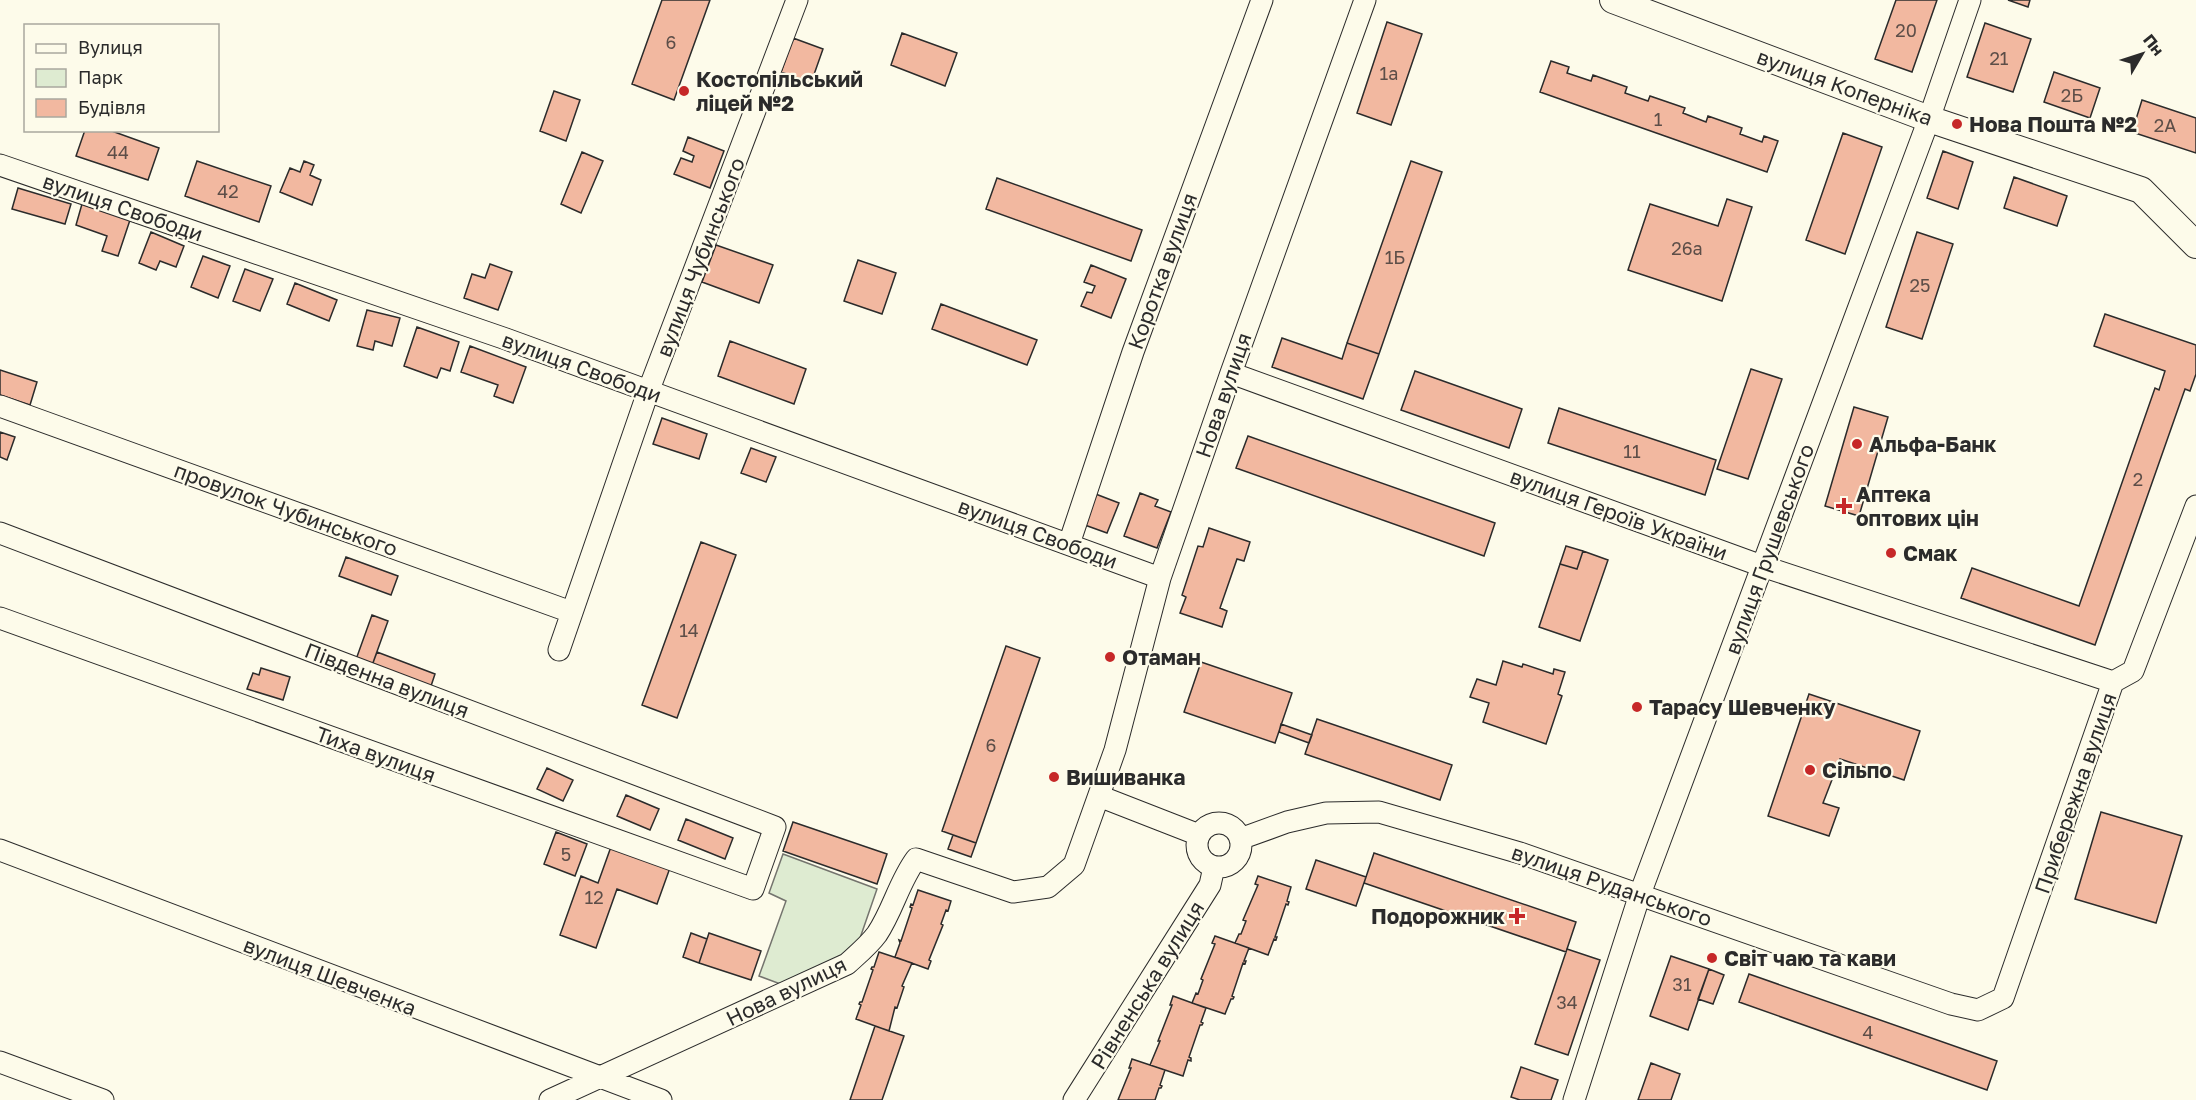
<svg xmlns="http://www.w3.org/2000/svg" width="2196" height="1100" viewBox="0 0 2196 1100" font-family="'Golos Text',sans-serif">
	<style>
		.green { fill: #deebd1; stroke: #74746e; stroke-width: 1.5 }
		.building { fill: #f2b8a0; stroke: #2b2b2b; stroke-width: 1.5 }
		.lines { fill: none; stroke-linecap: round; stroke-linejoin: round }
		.minor-casing { stroke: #2b2b2b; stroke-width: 23 }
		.major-casing { stroke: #2b2b2b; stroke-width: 28 }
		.minor { stroke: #fdfbea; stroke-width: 21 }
		.major { stroke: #fdfbea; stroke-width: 26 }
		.poi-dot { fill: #c62828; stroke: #fdfbea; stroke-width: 2 }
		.labels { text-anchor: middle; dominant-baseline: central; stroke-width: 4.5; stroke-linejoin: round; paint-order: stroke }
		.number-label { font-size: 18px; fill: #5d4e48 }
		.poi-label { font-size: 21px; font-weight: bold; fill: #2b2b2b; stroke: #fdfbea; text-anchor: start }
		.street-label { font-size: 21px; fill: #2b2b2b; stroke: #fdfbea }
	</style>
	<rect width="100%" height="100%" fill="#fdfbea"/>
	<path class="green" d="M783,854L877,889L859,941L839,959L783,985L759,976L786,901L769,893Z"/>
	<path class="building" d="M662,0H710L674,100L632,84Z
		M1896,0H1937L1912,72L1875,59Z
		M2008,0H2030L2028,7Z
		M1387,22L1422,34L1391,125L1357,113Z
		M1985,23L2031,39L2013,92L1967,77Z
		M902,33L957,53L945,86L891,65Z
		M793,38L823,49L811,83L781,72Z
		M1551,61L1569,67L1567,73L1591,81L1593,75L1627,87L1625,93L1648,101L1650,96L1685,108L1683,113L1706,122L1708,116L1742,128L1740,134L1762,142L1764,136L1778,141L1767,172L1540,92Z
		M2054,72L2100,88L2090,118L2044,102Z
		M554,91L580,100L566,141L540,131Z
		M2142,100L2196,118V153L2132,132Z
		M85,130H109L159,148L148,180L76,156Z
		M1843,133L1882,147L1845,254L1806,240Z
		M688,137L724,151L710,188L674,174L681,158L692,162L694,156L683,151Z
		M1943,151L1973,162L1958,209L1927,198Z
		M582,152L603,161L581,213L561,204Z
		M197,161L271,186L259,222L185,196Z
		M304,161L314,165L310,175L321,180L312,205L280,192L290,168L300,172Z
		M1411,161L1442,172L1379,354L1347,343Z
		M2014,177L2067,196L2057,226L2004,208Z
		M997,178L1142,230L1131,261L986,209Z
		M18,188L71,204L65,224L12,209Z
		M1727,199L1752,207L1722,301L1628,270L1650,204L1718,226Z
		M82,204L130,220L118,256L102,251L107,236L76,225Z
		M151,232L184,246L176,267L160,261L156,270L139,263Z
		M1917,232L1953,244L1922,339L1886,327Z
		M716,245L773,265L759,303L702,282Z
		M203,256L230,266L218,298L191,287Z
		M858,260L896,273L882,314L844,301Z
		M490,264L512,272L498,310L464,298L472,274L485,278Z
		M1091,265L1126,279L1111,318L1081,306L1087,292L1092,293L1095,286L1084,282Z
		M245,269L273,279L260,311L233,301Z
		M295,283L337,300L329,321L287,304Z
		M941,304L1037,340L1027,365L932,329Z
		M367,310L400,318L392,346L375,341L373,350L357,346Z
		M2105,314L2196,345V374L2190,391L2185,389L2095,645L1961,598L1972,568L2079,606L2155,388L2159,390L2165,371L2094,346Z
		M417,327L459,342L450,371L441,368L437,378L404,366Z
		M1282,338L1342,359L1347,343L1379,354L1363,399L1272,367Z
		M730,341L806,369L794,404L718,376Z
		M470,346L526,367L513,403L494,396L498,385L461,372Z
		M1751,369L1782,379L1748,479L1717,469Z
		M0,370L37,382L30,405L0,395Z
		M1415,371L1522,409L1509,448L1401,410Z
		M1854,407L1888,417L1859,516L1825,506Z
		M1559,408L1716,460L1705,495L1548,443Z
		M662,418L707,434L699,459L653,444Z
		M0,432L15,437L7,460L0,457Z
		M1248,436L1495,523L1484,556L1236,468Z
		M751,448L776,457L766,482L741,473Z
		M1093,493L1119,503L1107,533L1082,524Z
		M1140,493L1158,500L1155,506L1171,512L1157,548L1124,536Z
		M1209,528L1250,542L1244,561L1237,559L1220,608L1227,611L1222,627L1180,613L1186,597L1182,595L1198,546L1203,547Z
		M701,542L736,555L677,718L642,705Z
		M1566,546L1583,551L1577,569L1560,564Z
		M1583,551L1608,560L1580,641L1539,627L1560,564L1577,569Z
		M346,557L398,576L391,595L339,576Z
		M372,615L388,621L370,671L354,665Z
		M1006,646L1040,658L976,843L942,831Z
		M377,652L435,674L431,686L370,671Z
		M1503,661L1522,667L1523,664L1553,674L1554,669L1565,672L1558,694L1562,696L1546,744L1483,722L1489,703L1470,697L1477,679L1496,685Z
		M1201,662L1292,693L1275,743L1184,712Z
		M261,668L290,677L283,700L247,689L253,673L259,675Z
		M1809,694L1920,731L1904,780L1840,759L1823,803L1839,808L1829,836L1768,816Z
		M1317,719L1452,765L1440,800L1305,754Z
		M1281,724L1312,735L1309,743L1279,732Z
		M547,768L573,780L563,801L537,789Z
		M626,795L659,809L650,830L617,816Z
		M2101,812L2182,836L2156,923L2075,899Z
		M686,819L733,838L725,859L678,840Z
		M793,822L887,854L877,884L783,851Z
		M556,832L587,844L575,876L544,864Z
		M953,835L976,843L971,857L948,849Z
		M612,844L671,865L657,904L617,889L596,948L560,935L581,876L598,883Z
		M1374,853L1576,922L1566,952L1364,883Z
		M1316,860L1366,877L1356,906L1306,889Z
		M1258,876L1291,887L1287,901L1289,902L1288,905L1286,904L1275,937H1277L1276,940L1274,939L1268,955L1235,943L1239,934H1241L1246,921L1243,920L1258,885L1255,884Z
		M918,890L951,901L948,911L946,910L941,924L943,925L929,960L931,961L928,969L895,957L900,943L899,940L901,941L912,908L910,907L911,904L913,905Z
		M691,933L707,939L699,963L683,957Z
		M709,933L761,951L751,980L699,963Z
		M1215,936L1249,948L1244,961H1246L1245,964L1243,963L1232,996L1234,997L1233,999H1231L1225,1014L1192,1003L1196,993L1198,994L1203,980L1201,979L1215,944L1212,943Z
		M1567,949L1600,960L1568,1055L1535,1044Z
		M879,952L912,963L902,986L904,987L897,1008L895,1007L889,1031L856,1019L861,1005L859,1004L860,1002H862L873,970L871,969L872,967H874Z
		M1671,956L1709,969L1688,1030L1650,1016Z
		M1709,969L1724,975L1713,1004L1698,999Z
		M1749,974L1997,1061L1987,1090L1739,1002Z
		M1173,996L1206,1008L1201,1022L1203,1023L1202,1025H1200L1189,1057L1191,1058V1061L1188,1060L1183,1076L1150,1065L1160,1041H1158L1172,1005H1170Z
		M875,1026L904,1036L882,1100H850Z
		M1132,1059L1165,1070L1160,1085L1162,1086L1161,1088H1159L1155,1100H1118L1131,1068H1129Z
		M1651,1063L1680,1074L1671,1100H1638Z
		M1521,1067L1558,1080L1551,1100H1520L1511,1097Z"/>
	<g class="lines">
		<defs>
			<path id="minor" d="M0,165L506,339L1160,578
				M1231,373L1762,566L2113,682
				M0,406L571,612
				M0,533L775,827L753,889L0,618
				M1069,544L1133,352L1262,0
				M559,650L648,392L797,0
				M1099,796L1199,835
				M1197 845a22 22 0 1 1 44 0a22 22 0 1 1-44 0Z
				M1240,839L1287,822L1326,813L1379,812L1520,853L1951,1004L1978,1010L2003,998L2113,682L2133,671L2196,506
				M0,850L661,1100
				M0,1062L103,1100
				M550,1100L847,964C858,954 869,945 877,934C893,910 899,882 916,859L1013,892L1048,887L1074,865L1115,750L1160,578L1231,373L1365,0
				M1074,1100L1210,885L1214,867
				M1574,1100L1640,894L1929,119L1970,0"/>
			<path id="major" d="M1613,0L1929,119L2141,190L2196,245"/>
		</defs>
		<use href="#minor" class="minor-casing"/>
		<use href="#major" class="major-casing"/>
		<use href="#minor" class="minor"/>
		<use href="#major" class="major"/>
	</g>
	<g class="poi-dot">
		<circle cx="684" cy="91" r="6"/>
		<circle cx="1957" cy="124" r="6"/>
		<circle cx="1857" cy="444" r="6"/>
		<path d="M1841 497h6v6h6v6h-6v6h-6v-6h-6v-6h6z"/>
		<circle cx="1891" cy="553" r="6"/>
		<circle cx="1110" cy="657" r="6"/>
		<circle cx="1637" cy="707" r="6"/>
		<circle cx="1810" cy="770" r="6"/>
		<circle cx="1054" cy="777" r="6"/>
		<path d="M1514 907h6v6h6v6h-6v6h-6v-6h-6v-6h6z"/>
		<circle cx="1712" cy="958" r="6"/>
	</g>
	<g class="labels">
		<g class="number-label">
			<text x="1906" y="30">20</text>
			<text x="671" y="42">6</text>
			<text x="1999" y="58">21</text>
			<text x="1389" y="73">1а</text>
			<text x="2072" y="95">2Б</text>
			<text x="1658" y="119">1</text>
			<text x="2165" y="125">2А</text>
			<text x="118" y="152">44</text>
			<text x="228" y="191">42</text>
			<text x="1687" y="248">26а</text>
			<text x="1395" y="257">1Б</text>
			<text x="1920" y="285">25</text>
			<text x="1632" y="451">11</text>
			<text x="2138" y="479">2</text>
			<text x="689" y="630">14</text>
			<text x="991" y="745">6</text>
			<text x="566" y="854">5</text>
			<text x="594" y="897">12</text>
			<text x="1682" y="984">31</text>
			<text x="1567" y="1002">34</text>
			<text x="1868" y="1032">4</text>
		</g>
		<g class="poi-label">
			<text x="696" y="79">Костопільський<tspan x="696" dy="24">ліцей №2</tspan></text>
			<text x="1969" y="124">Нова Пошта №2</text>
			<text x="1869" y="444">Альфа-Банк</text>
			<text x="1856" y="494">Аптека<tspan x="1856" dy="24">оптових цін</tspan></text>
			<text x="1903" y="553">Смак</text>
			<text x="1122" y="657">Отаман</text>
			<text x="1649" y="707">Тарасу Шевченку</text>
			<text x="1822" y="770">Сільпо</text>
			<text x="1066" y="777">Вишиванка</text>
			<text x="1505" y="916" text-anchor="end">Подорожник</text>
			<text x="1724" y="958">Світ чаю та кави</text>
		</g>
		<g class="street-label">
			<text transform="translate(1845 87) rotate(20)">вулиця Коперніка</text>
			<text transform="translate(123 207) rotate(19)">вулиця Свободи</text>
			<text transform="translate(700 257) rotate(-69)">вулиця Чубинського</text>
			<text transform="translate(1162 271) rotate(-70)">Коротка вулиця</text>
			<text transform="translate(582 367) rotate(20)">вулиця Свободи</text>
			<text transform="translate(1223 395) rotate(-71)">Нова вулиця</text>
			<text transform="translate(286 509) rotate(20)">провулок Чубинського</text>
			<text transform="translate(1619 514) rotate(20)">вулиця Героїв України</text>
			<text transform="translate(1038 533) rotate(20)">вулиця Свободи</text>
			<text transform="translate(1769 549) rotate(-70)">вулиця Грушевського</text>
			<text transform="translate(387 680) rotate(21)">Південна вулиця</text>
			<text transform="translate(376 754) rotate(20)">Тиха вулиця</text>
			<text transform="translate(2075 793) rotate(-71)">Прибережна вулиця</text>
			<text transform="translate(1612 885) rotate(19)">вулиця Руданського</text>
			<text transform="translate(330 976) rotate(21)">вулиця Шевченка</text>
			<text transform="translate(1147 985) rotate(-58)">Рівненська вулиця</text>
			<text transform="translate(786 991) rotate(-26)">Нова вулиця</text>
		</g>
	</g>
	<rect x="24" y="24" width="195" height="108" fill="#fdfbea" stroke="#a9a89e" stroke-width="1.5"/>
	<rect x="36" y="44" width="30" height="9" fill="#fdfbea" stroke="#a9a89e" stroke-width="1.5"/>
	<text x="78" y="54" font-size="18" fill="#2b2b2b">Вулиця</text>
	<rect x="36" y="69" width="30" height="18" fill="#deebd1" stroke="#a9a89e" stroke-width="1.5"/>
	<text x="78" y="84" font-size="18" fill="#2b2b2b">Парк</text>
	<rect x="36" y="99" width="30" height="18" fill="#f2b8a0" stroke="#a9a89e" stroke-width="1.5"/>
	<text x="78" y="114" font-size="18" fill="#2b2b2b">Будівля</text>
	<g transform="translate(2142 54) rotate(51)" stroke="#fdfbea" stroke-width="4.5" paint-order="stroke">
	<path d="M0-4.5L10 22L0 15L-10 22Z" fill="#2b2b2b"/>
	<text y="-9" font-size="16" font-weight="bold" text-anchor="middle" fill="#2b2b2b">Пн</text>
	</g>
</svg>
